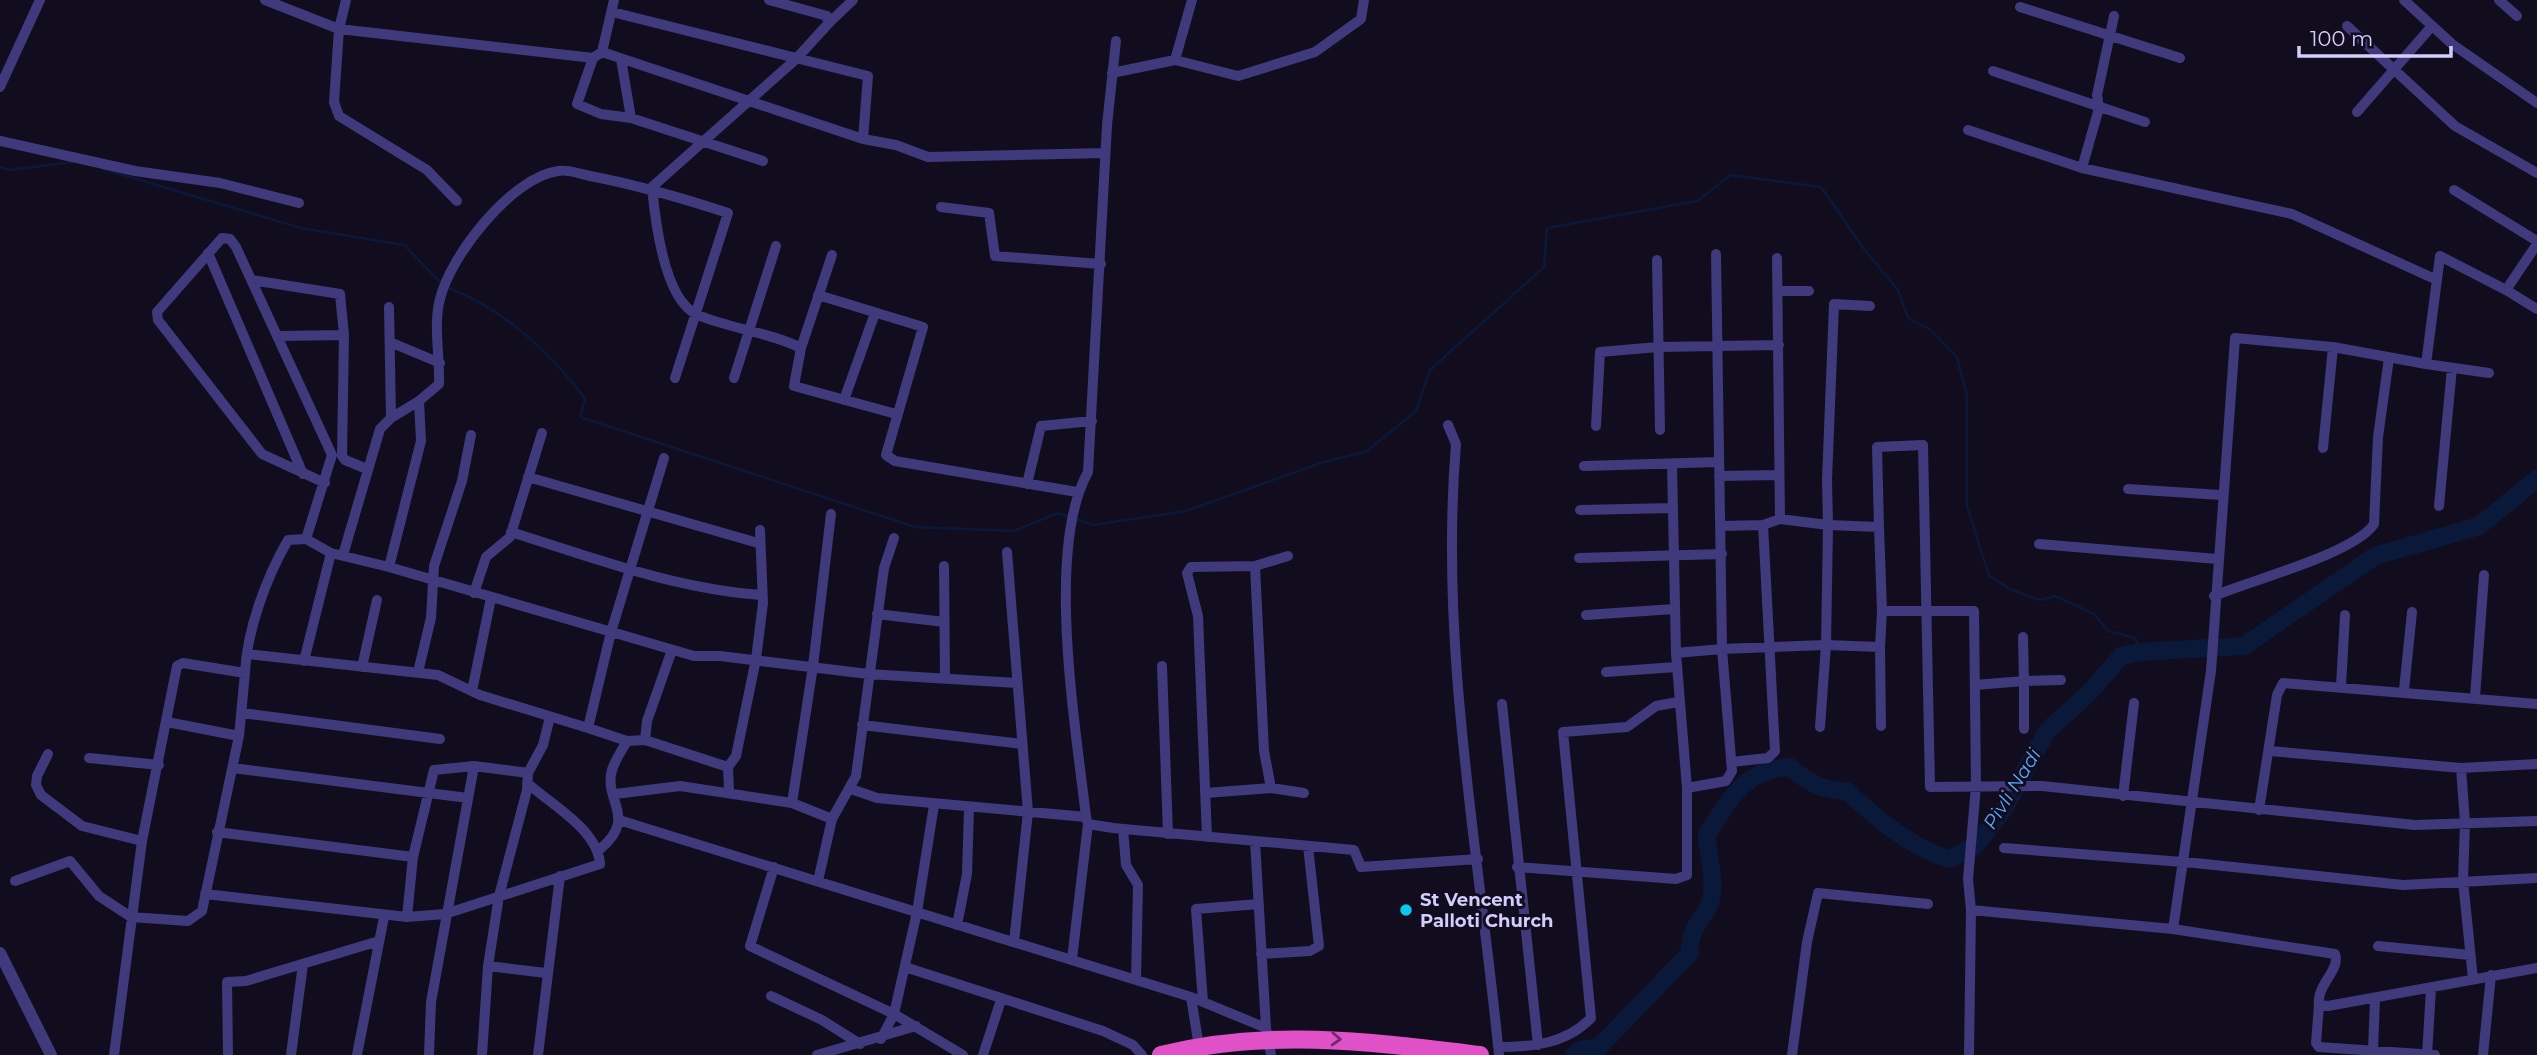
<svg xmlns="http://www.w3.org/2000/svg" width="2537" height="1055" viewBox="0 0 2537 1055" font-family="Montserrat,sans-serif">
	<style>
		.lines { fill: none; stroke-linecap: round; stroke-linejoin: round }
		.stream { stroke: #0a193a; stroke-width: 2.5 }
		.river { stroke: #0a193a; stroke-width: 18 }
		.minor { stroke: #40397c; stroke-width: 10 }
		.tertiary { stroke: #40397c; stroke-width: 12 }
		.trunk { stroke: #e050c7; stroke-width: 18 }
		.oneway { stroke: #6e2b6a }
		.poi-dot { fill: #07c9ee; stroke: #110d1e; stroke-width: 2.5 }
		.labels { text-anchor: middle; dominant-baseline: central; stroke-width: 6; stroke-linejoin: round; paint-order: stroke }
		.poi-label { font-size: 18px; font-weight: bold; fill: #d4ccfd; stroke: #110d1e; text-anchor: start }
		.water-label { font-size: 19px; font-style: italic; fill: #5da8fa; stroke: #110d1e }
	</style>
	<rect width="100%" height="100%" fill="#110d1e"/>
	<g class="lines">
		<path class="stream" d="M0,167L9,170L73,162
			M103,169L301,228L404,245L441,283
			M446,287C501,307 551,352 585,399L580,417L915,527L1014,531L1058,513L1070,517
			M1076,519L1093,525L1186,511L1321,463L1367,451L1416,411L1430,370L1544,267L1547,228L1697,201L1731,175L1821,187L1864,249L1898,290L1908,318L1931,330L1957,357L1967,396V506L1989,576L2012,590L2040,600L2055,596L2094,614L2108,631L2135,638L2140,652"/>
		<path class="river" d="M1574,1055L1580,1050L1599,1047L1690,953C1689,923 1705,923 1711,899C1716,878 1707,855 1707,834C1731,799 1743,770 1790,767C1809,783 1821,790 1847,791C1875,817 1912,849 1950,859L1976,845L2004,809L2047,731L2090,692L2121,656L2140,652L2244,646L2375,556L2479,526L2537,479"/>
		<path class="minor" d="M265,0L339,29L334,102L339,116L427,170L457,201
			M346,0L339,29L593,58L602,52L614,0
			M769,0L827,16L828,24L795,60L652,187C655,219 664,301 698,315C731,329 769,332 801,348
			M2404,0L2452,44L2537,103
			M2499,0L2517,16
			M2020,7L2180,58
			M828,24L853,0
			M2347,26L2455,126L2537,173
			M602,52L863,139L868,76L612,12
			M593,58L577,104L601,114L631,118L763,161
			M621,59L631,118
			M1175,60L1192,0
			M1993,71L2145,122
			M1112,73L1175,60L1238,76L1315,52L1361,19L1364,0
			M0,87L40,0
			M2357,112L2432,26
			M1968,130L2082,168L2292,214L2437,280
			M863,139L896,145L928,157L1105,153
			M0,141L135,171L220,183L299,203
			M2082,168L2099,108L2097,95L2114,16
			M2454,190L2537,241
			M941,207L989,213L995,256L1101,264
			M2537,244L2506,290L2537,309
			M208,253L303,474
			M832,255L801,348L794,386L896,414
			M1657,260L1660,430
			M252,280L340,294L344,335L342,456L345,460L367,469
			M1778,291H1809
			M818,295L923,327L886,455L895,461L1077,492
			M1870,306L1834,304L1827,480L1828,525L1879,527L1882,611H1974L1976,786L1968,879L1971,910
			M389,307L391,418
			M279,336L344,335
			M390,342L440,363
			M2426,364L2489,373
			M734,378L776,246
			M844,400L875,313
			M419,401L439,384C440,357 433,324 440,299C450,256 512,177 558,171C568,169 580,174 590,176C638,185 682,198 728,213L675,378
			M1448,425L1456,444C1439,647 1479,852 1499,1055
			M1596,426L1600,352L1658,347L1779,345
			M2323,448L2333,347L2426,364L2440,256L2506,290
			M1672,464L1676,653
			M1584,466L1718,462
			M1719,476L1778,475
			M528,477L758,543
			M1027,484L1041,426L1092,421
			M2128,489L2221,495
			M2439,506L2452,368
			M1580,510L1673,508
			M1780,519L1828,525L1826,645L1880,647L1882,611
			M1722,526L1763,525L1780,519L1777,258
			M1879,527L1877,447L1923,445L1930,787L2042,786L2415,825L2537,821
			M511,532C594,558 675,589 762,595
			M306,539L331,553L389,567L694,656H720L868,674L1017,683
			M2039,544L2217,559
			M1007,552L1028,812L1014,942
			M343,555L380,429L391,418L419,401L421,441L389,567
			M1579,558L1722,554
			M944,566L945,679
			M474,593L486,557L510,537L542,433
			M2214,596C2251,580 2354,554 2374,524L2378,437L2389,358
			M877,614L944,622
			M1586,615L1674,609
			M1880,647L1881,726
			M247,654L438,675L480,695L588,728L611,632L664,458
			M304,661L331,553
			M1162,666L1168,834
			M362,667L377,600
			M418,672L431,618L434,566L462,481L471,435
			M1606,672L1676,667
			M1975,685L2024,681L2023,637
			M2341,686L2345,615
			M2404,690L2412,612
			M472,691L491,598
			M2475,697L2484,575
			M1502,704L1538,1045
			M242,713L440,739
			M167,722L239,736
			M862,725L1022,744
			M588,728L627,741L645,740L647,721L672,650
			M2024,729V681L2061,680
			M645,740L728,767
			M2270,751L2461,768L2537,764
			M48,754L37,776L36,785L41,795L82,826L142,841
			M89,758L159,765
			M1731,762L1768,758L1775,751L1763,525
			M233,768L468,798
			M2461,768L2465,822L2463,881L2473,979
			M528,773L543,745L550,717
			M1271,788L1304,793
			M1687,788L1676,653L1722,649L1716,254
			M851,789L877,798L1086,817L1088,824L1113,828L1354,850L1361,867L1478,859
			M729,792L728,767L736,756L756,659L763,603L760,530
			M1206,793L1271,788L1264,751L1255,566L1288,556
			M615,794L680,786L792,803L832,819
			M2123,796L2134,703
			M792,803L813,666L831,514
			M934,805L917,912L894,1014L963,1055
			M2259,810L2277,695L2283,683L2537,704
			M1086,817C1076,728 1045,549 1088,472L1107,125L1116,41
			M619,820L1191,997L1266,1028
			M1123,829L1126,865L1138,885L1136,979
			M217,832L413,857
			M1207,837L1198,616L1187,573L1191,567L1255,566
			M1255,841L1266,1028L1271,1055
			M2004,848L2195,863L2403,885L2537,878
			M599,850C639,818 603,801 612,770C615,760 622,750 627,741
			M774,867L750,946L894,1014L881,1039
			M1517,867L1676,879L1687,875V788L1726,781L1732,771L1722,649L1826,645L1820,727
			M15,881L70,861L99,896L131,917L188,921L202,911L239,736L245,673
			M818,881L832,819L856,776L884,568L894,538
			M205,894L407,917L445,914L600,864C598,830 551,804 527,783
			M407,917L413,857L434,770L474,766
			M957,925L967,874L969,809
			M2173,929L2211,671L2235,338L2333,347
			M2378,946L2470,955
			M1261,954L1310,951L1319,946L1308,846
			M1072,959L1088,824
			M488,966L546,973
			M905,967L1103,1031L1133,1045L1142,1055
			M771,996L822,1020L860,1044
			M1191,997L1199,1047
			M1203,1002L1196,909L1259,904
			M2319,1005L2316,1043L2319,1047L2435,1055
			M1498,1047C1532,1047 1566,1044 1591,1018L1563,732L1627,727L1656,706L1678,702
			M2373,1050L2375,999
			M114,1055L142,841L177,666L183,663L245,673C247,630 266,578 288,540L306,539L332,455L236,247L230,239L222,238L157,312L158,320L262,454L325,483
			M228,1055L227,982L246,981L379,941
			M291,1055L303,964
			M357,1055L384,917
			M429,1055L431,1002L474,766L528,773L527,790L499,896L488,966L482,1055
			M538,1055L560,876
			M817,1055L916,1026
			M983,1055L1001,1000
			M1792,1055L1807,942L1818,893L1928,904
			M1969,1055L1971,910L2173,929L2335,954C2341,970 2316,985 2319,1005L2328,1006L2537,968
			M2427,1055L2431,989
			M2483,1055L2491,975"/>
		<path class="tertiary" d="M0,953L51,1055"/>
		<path class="trunk" d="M1161,1055C1268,1028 1373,1042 1480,1055"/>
	</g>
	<defs><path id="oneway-chevron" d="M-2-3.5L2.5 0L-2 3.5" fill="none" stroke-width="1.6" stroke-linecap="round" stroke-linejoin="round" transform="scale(1.75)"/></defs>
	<use class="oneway" href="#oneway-chevron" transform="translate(1336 1039) rotate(3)"/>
	<circle class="poi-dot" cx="1406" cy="910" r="7"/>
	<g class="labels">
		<g class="poi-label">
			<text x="1420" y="900">St Vencent<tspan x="1420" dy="21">Palloti Church</tspan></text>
		</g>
		<g class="water-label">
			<text transform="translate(2012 789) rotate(-58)">Pivli Nadi</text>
		</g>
	</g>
	<path d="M2299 46v10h152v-10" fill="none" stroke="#d4ccfd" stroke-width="3.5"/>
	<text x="2310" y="46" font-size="21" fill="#d4ccfd" stroke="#110d1e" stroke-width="5" paint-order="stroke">100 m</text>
</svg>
